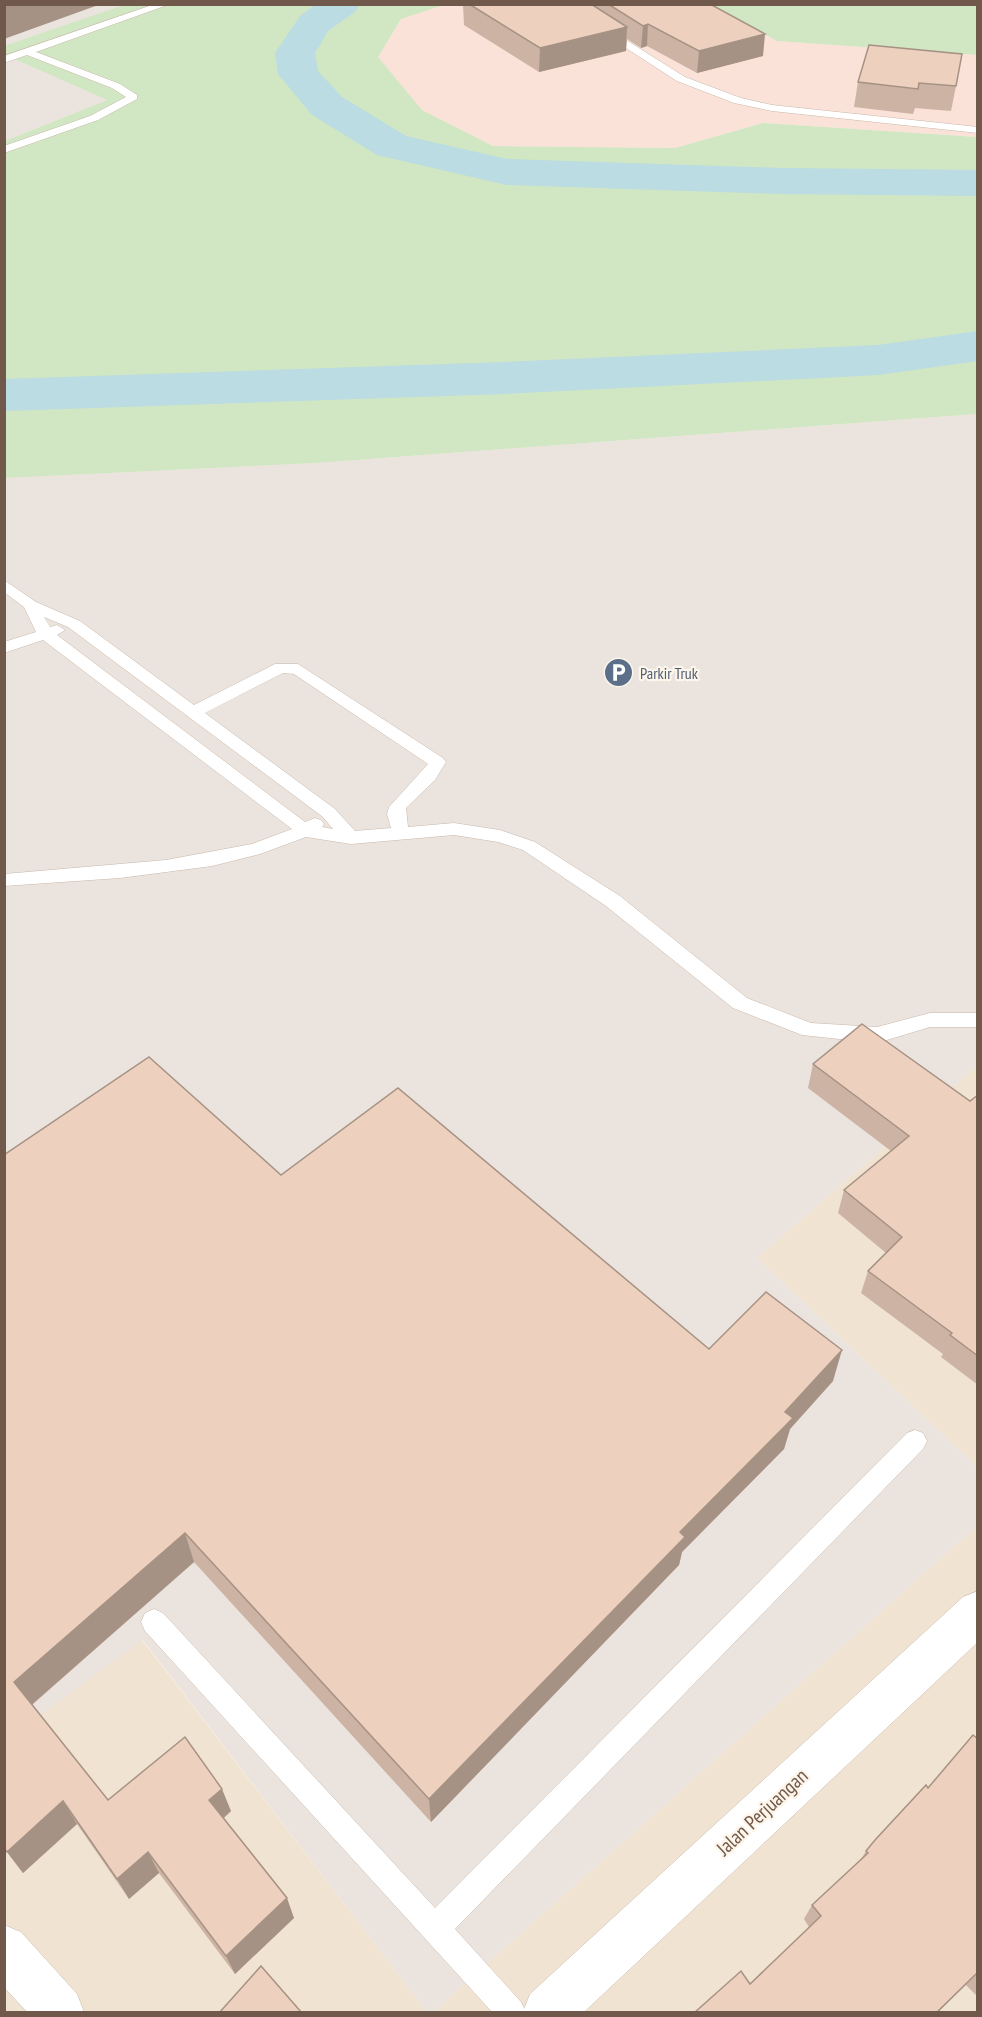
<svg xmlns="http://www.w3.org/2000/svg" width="982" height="2017" viewBox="0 0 982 2017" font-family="'PT Sans Narrow',sans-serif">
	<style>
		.residential { fill: #f1e3d2 }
		.commercial { fill: #fae2d8 }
		.industrial { fill: #eae3de }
		.green { fill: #d1e6c3; fill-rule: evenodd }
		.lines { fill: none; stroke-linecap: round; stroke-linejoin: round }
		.river { fill: #badce2; fill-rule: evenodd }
		.service-casing { stroke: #cab9ab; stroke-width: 1 }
		.minor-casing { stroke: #cab9ab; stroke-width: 1 }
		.tertiary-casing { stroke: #cab9ab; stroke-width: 1 }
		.service { fill: #fff; fill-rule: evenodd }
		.minor { fill: #fff; fill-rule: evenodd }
		.tertiary { fill: #fff; fill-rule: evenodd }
		.wall { fill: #ccb3a3 }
		.shaded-wall { fill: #a69284 }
		.building { fill: #edd0bd; stroke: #a69284; stroke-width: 1.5 }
		.labels { text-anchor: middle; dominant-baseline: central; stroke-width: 4.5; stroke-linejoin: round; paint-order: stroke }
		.service-label { font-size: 16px; fill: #4e5e75; stroke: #fdf5e9; text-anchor: start }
		.near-street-label { font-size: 20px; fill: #70594b; stroke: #fdf5e9 }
	</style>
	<rect width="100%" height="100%" fill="#faf1e3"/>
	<path class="residential" d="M977,1066V1467L757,1258Z
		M977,1526V2012H433Z
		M142,1640L427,2012H5L4,1741Z"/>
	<path class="commercial" d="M444,5H713L778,41L977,55V137L763,123L675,148L493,146L422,110L377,57L401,19Z"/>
	<path class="industrial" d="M5,4L123,5L5,46Z
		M5,55L107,100L5,141Z
		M977,414V1066L757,1258L977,1467V1526L433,2012H427L143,1640L5,1741L4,478L316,463Z"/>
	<path class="green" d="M123,5H444L401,19L378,57L422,110L493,146L675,148L763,123L977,137V414L316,463L5,478V141L107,100L5,55L4,46ZM417,380L372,383L18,394Z
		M713,5H977V55L777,41Z"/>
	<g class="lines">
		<path class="river" d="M316,4H360L355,12L328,31L315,53L318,71L342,97L406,136L507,159L783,168L978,170V196L783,194L507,185L377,155L312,115L278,74L275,53L300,16Z
			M978,331V361L878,375L505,394L4,411V379L505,362L878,345Z"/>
		<defs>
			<path id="service" d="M155,4H170L36,52L120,84L137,95V99L98,120L4,153V146L90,116L126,97L112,88L27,55L4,63V56Z
				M601,28H607L685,77L741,98L772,105L978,127V133L772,111L734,103L677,81L601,32Z
				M4,580L36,602L80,621L194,705L275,664H298L443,758L446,762L435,780L406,808L408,827L454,823L500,830L535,842L620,896L747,998L811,1023L877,1027L930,1013H978V1027H930L877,1043L802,1035L733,1008L606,906L523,850L498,842L454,835L351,844L306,837L260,854L212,866L120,878L4,886V874L166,860L252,844L292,829L43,640L4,653V642L36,632L24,607L4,592ZM44,617L68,627L323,817L333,829L322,827L324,824L321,820L315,818L305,822L57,635L65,630L57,625L50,627ZM283,673L294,674L428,764L389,807L387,814L391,828L355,831L335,809L205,713Z
				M915,1430L923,1433L927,1441L923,1449L455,1929L521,2002L526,2012H492L145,1631L141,1622L145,1613L154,1609L163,1613L435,1908L907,1433Z"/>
			<path id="minor" d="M4,1925L21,1932L77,1994L84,2012H27L4,1987Z"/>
			<path id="tertiary" d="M978,1591V1642L584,2012H523L530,1994L963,1597Z"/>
		</defs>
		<use href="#service" class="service-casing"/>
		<use href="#minor" class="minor-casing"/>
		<use href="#tertiary" class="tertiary-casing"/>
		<use href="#service" class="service"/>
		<use href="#minor" class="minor"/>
		<use href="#tertiary" class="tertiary"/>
	</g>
	<path class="wall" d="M463,4H710L763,56L697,73L647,46L641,48L627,39L626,51L539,72L464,25Z
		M869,45L956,86L951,111L915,108L913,114L854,107L858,82Z
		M813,1064L970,1101L978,1095V1385L941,1357L943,1354L861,1293L868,1271L886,1253L838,1213L844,1190L891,1151L808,1088Z
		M4,1155L281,1175L709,1349L833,1381L790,1429L784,1449L682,1552L679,1565L431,1822L194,1562L32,1705L108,1800L231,1811L224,1818L294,1918L235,1974L159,1873L129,1899L77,1824L23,1873L4,1848Z
		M978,1739V1997L966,1985L937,2013H694L750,1984L809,1927L804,1919L812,1905L860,1861L866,1851Z"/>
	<path class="shaded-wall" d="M12,4H101L4,39V7Z
		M648,24L647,46L641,48L643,26Z
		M627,27L626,51L539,72L540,48Z
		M765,34L763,56L697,73L699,51Z
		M842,1350L833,1381L790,1429L784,1449L682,1552L679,1565L431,1822L429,1799L680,1532L785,1412Z
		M185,1533L194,1562L29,1707L14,1682Z
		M222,1789L231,1811L219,1822L209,1800Z
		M63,1801L77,1824L23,1873L7,1852Z
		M148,1852L159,1873L129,1899L117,1879Z
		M287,1898L294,1918L235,1974L226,1956Z
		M978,1972L937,2013H936Z"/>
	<path class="building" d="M469,4H591L627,27L540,48Z
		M608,4H710L765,34L699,51L648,24L643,26Z
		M869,45L962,54L956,86L919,83L918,89L858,82Z
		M862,1024L970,1101L978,1095V1356L950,1335L952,1333L868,1271L902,1237L844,1190L909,1136L813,1064Z
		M149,1057L281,1175L398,1088L709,1349L766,1292L842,1350L785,1412L793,1418L680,1532L685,1537L429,1799L185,1533L14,1682L108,1800L185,1737L222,1789L209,1800L287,1898L226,1956L148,1852L117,1879L63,1801L7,1852L4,1848V1155Z
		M973,1735L978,1739V1972L936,2013H694L741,1971L750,1984L821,1916L812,1905L868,1853L866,1851L875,1840L926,1785L928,1788Z
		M261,1966L302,2013H219Z"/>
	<defs>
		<symbol id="parking-disc" viewBox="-11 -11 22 22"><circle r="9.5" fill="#5c6f8a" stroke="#fdf5e9"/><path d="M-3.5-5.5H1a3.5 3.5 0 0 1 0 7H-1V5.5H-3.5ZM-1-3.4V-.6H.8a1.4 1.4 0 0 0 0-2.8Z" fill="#fff"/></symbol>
	</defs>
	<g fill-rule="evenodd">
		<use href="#parking-disc" x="602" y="656" width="33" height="33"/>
	</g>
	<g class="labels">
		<g class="service-label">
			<text x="640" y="673">Parkir Truk</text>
		</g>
		<g class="near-street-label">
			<text transform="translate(762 1812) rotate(-43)">Jalan Perjuangan</text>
		</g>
	</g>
	<rect width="982" height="2017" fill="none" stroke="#70594b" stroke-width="12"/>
</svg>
